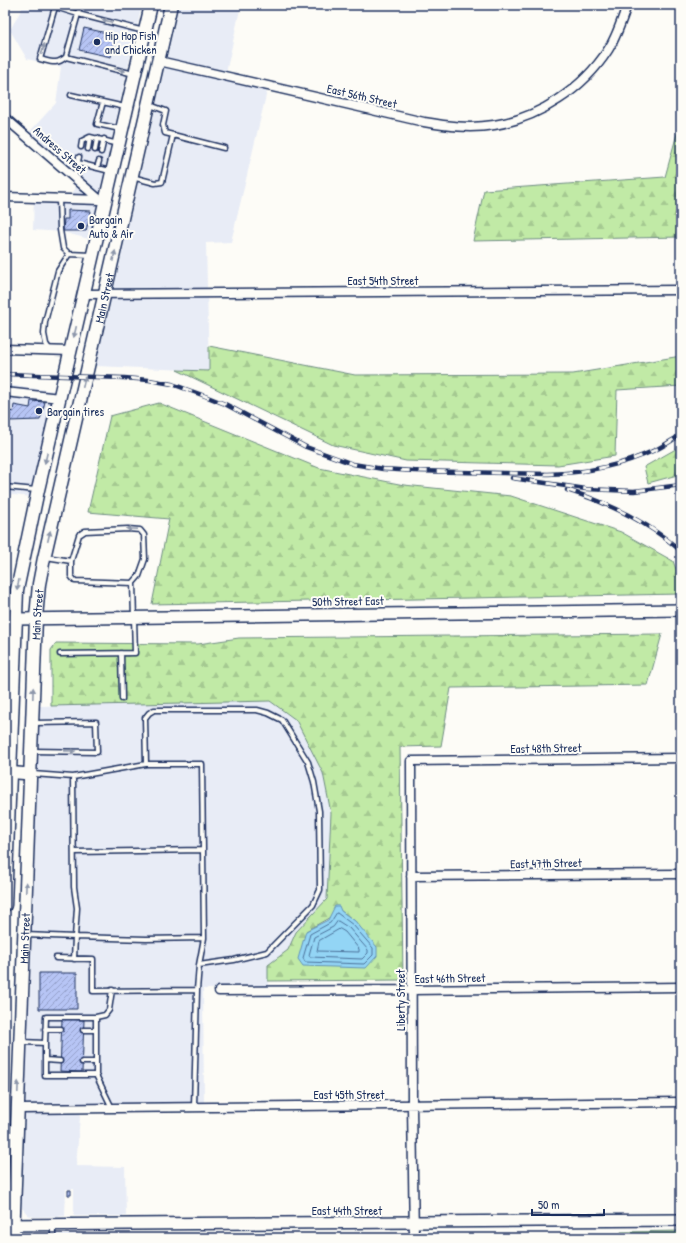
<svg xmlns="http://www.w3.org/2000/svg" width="686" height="1243" viewBox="0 0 686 1243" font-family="'Patrick Hand',sans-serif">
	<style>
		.built { fill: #e8ecf6 }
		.forest { fill: url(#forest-firs); stroke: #6e8c82; fill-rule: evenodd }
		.cemetery { fill: url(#cemetery-stones); stroke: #6e8c82 }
		.water { fill: #93d5f5; stroke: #6393b9 }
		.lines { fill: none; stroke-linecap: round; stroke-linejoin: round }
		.shore { stroke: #4b719a; stroke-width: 1 }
		.building { fill: url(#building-hatch); stroke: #1b2f5e }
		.lane-casing { stroke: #1b2f5e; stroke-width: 7 }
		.street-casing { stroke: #1b2f5e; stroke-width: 11 }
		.secondary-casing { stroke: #1b2f5e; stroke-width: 14 }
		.primary-casing { stroke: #1b2f5e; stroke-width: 15 }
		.lane { stroke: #fdfcf7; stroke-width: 4 }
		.street { stroke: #fdfcf7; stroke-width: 8 }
		.secondary { stroke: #fdfcf7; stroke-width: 11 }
		.primary { stroke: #fdfcf7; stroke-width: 12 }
		.rail-casing { stroke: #1b2f5e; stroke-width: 4.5 }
		.rail { stroke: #fdfcf7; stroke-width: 3; stroke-dasharray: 9; stroke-linecap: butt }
		.oneway { fill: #8c96aa }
		.poi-dot { fill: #1b2f5e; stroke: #fdfcf7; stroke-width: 1.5 }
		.labels { text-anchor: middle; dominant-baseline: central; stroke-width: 4; stroke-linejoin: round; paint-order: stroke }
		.poi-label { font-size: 12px; fill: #1b2f5e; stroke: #fdfcf7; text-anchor: start }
		.street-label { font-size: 12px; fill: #1b2f5e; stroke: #fdfcf7 }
	</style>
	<defs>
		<pattern id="forest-firs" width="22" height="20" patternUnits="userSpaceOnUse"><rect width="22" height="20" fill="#c1eaa6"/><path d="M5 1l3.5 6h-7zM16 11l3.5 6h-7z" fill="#a5c991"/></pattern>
		<pattern id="cemetery-stones" width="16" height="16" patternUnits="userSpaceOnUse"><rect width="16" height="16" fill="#c1eaa6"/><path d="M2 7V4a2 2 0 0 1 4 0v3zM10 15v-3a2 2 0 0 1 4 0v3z" fill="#a5c991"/></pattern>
		<pattern id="building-hatch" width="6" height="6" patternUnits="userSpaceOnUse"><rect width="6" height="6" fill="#b7c5f5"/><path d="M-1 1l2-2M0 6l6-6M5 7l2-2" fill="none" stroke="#94a0ca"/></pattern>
	</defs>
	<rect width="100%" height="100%" fill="#fdfcf7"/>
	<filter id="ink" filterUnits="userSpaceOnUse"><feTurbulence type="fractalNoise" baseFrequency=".025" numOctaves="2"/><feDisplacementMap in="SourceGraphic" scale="8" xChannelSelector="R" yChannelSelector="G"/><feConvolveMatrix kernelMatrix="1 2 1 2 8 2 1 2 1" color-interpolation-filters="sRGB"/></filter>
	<g filter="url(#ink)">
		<path class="built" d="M24,5H142L89,239L62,232L33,230L34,194L72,195L75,186L23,139L56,103L61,67L27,59L10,30Z
			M179,5H241L226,73L269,83L231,242L206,243L209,371L96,366Z
			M5,385L54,391L32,497L5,494Z
			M270,701L296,720L323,773L331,813L327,899L296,932L288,950L268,965V988L203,989L204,1102L81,1104L76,1166L125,1167L126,1216H74V1189H66L65,1216L34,1217L28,1215L22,1208V1202L40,706Z
			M124,1234V1238H23L25,1236L31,1235Z"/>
		<path class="forest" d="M681,119V237L473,241L484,190L665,177Z
			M209,346L355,375L573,374L681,356V386L617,390L615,456L558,465L406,461L333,445L177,370L209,371Z
			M159,403L319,468L404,485L511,496L621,532L673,561L681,583V594L152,604L169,519L88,512L110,416Z
			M681,446V474L648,483L644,467Z
			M662,634L648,685L451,688L441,746L400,747L403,980L268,981V965L288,950L296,932L327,899L331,813L323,773L296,720L270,701L51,706V650L56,643L198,644L239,638ZM341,911L355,921L306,931Z"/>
		<path class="cemetery" d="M621,1232L680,1231L681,1238H619Z"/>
		<path class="water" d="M335,906H339L341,911L355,921L377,947V956L366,968L303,966L298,959L306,931L328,920Z"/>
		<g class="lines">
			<path class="shore" d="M337,913L353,925L373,948V955L364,964L305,962L303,958L310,934L330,923Z
				M338,921L349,928L368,950V953L362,959L310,957L309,955L314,937L333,927Z
				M340,929L345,932L359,949V952L317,951L319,941Z"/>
		</g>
		<path class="building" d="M84,28L116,35L111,57L79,50Z
			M68,210L91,211L86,231H63L64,219H68Z
			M31,401L45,402L40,420L8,421L10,411L13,412L14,405L30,408Z
			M39,973H77V1009H39Z
			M62,1019L84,1020L82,1072L60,1071Z
			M68,1190H71V1195H68Z"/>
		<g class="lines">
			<defs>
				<path id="lane" d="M66,57C56,65 52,62 40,59L55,7L78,14L80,5
					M134,74L66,57L78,14L144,31
					M71,95L125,107
					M103,102L97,124L120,129
					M150,105L166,111L163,125L165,133L173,135
					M81,147L82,141L90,137L118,144
					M88,149L90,137
					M95,150L97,138
					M101,152L104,139
					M78,163L110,171
					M97,168L99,161
					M132,177L155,183L162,182L173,135L224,148
					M74,178L79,157
					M59,199L60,230L63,248L69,254
					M50,350L46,344L44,334L45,322L58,271L69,254L91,255
					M5,487L36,490
					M46,557L71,561V576L75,581L133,583L135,653L60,654
					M71,561L79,535L85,531L128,529L140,530L144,535L145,559L139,576L133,583
					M121,653L122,699
					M32,751L97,752L96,722L33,723
					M146,764H202L204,938
					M73,777L146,764L145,718L149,713L154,710H257L268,713L282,720L308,762L314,782L319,811L320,890L313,905L267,952L234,960L199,965L197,990L194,1107
					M74,852L203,850
					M25,935L75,937L77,908L74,887L73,777L33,774
					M56,958L93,959V991L197,990
					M74,959L75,937L146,939L204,938L199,965
					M96,1017L105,1015L109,1010L112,990
					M45,1029H61
					M83,1030H96
					M22,1042L45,1043L46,1017H96V1075L112,1108
					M45,1043V1075H96
					M45,1060L60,1061
					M82,1062H96
					M53,1226V1238"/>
				<path id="street" d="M159,61L424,122C447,126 470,129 494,125C539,118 583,89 608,50C617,36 622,20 627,5
					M5,118L100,200
					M5,197L100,200
					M84,294L681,290
					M5,349L71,351
					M5,392L60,398
					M411,876L681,874
					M219,991L412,990L681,987
					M18,1109L681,1102
					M414,1238L412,1106L411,761L681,758"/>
				<path id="secondary" d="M16,619L681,610
					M5,772L30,774
					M5,1225L681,1220"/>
				<g id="primary">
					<path d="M5,905L17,590L38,490L151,5"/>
					<path id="s1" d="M13,1238L36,618L39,584L44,558L171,5"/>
				</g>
			</defs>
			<use href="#lane" class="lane-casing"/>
			<use href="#street" class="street-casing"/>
			<use href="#secondary" class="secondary-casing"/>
			<use href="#primary" class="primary-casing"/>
			<use href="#lane" class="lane"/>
			<use href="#street" class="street"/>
			<use href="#secondary" class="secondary"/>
			<use href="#primary" class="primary"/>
			<defs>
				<path id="rail" d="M5,374L124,378L149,380L172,384L205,396L225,404L306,447L353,464L383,469L414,471L548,474C584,473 621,466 655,450C664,446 672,440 681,435
					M512,478L586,489L634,491L681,485
					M567,490C609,503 648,522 681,551"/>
			</defs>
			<use href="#rail" class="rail-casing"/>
			<use href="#rail" class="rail"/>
		</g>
		<defs><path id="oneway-solid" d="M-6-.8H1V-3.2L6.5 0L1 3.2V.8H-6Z"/></defs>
		<g class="oneway">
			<use href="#oneway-solid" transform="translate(107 21) rotate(-165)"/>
			<use href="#oneway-solid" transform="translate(43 49) rotate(-73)"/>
			<use href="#oneway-solid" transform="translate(120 70) rotate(14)"/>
			<use href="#oneway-solid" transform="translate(114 256) rotate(-77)"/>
			<use href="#oneway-solid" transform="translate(75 332) rotate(103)"/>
			<use href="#oneway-solid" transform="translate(84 382) rotate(-77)"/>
			<use href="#oneway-solid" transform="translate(46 458) rotate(103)"/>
			<use href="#oneway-solid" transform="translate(132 529) rotate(-177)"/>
			<use href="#oneway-solid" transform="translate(49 536) rotate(-77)"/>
			<use href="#oneway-solid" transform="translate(18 585) rotate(100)"/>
			<use href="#oneway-solid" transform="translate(33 693) rotate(-88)"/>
			<use href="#oneway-solid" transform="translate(70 751) rotate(1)"/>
			<use href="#oneway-solid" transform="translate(26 887) rotate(-88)"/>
			<use href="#oneway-solid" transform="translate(18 1087) rotate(-88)"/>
		</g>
	</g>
	<g class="poi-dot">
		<circle cx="97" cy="42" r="4"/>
		<circle cx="81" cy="226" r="4"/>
		<circle cx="39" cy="411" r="4"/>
	</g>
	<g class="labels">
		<g class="poi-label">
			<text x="105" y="35">Hip Hop Fish<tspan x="105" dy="14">and Chicken</tspan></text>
			<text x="89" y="219">Bargain<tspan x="89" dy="14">Auto &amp; Air</tspan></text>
			<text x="47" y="411">Bargain tires</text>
		</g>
		<g class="street-label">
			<text transform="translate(362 96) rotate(13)">East 56th Street</text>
			<text transform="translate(60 150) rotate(41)">Andress Street</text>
			<text x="383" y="280">East 54th Street</text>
			<text stroke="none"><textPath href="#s1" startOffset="948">Main Street</textPath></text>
			<text transform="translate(348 601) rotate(-1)">50th Street East</text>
			<text stroke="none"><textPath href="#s1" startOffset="624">Main Street</textPath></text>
			<text transform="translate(546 748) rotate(-1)">East 48th Street</text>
			<text transform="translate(546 863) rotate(-1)">East 47th Street</text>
			<text stroke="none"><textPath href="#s1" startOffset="300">Main Street</textPath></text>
			<text transform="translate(450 978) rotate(-1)">East 46th Street</text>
			<text transform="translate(400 1000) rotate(-90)">Liberty Street</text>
			<text x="349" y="1094">East 45th Street</text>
			<text x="347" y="1210">East 44th Street</text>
		</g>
	</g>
	<rect width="686" height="1243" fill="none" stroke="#fdfcf7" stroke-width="20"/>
	<rect x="10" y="10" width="666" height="1223" fill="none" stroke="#1b2f5e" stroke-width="1.5" filter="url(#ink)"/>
	<path d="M532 1209v6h72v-6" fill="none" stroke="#1b2f5e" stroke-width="2"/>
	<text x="538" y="1209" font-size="12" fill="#1b2f5e" stroke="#fdfcf7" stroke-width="3" paint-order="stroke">50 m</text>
</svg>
